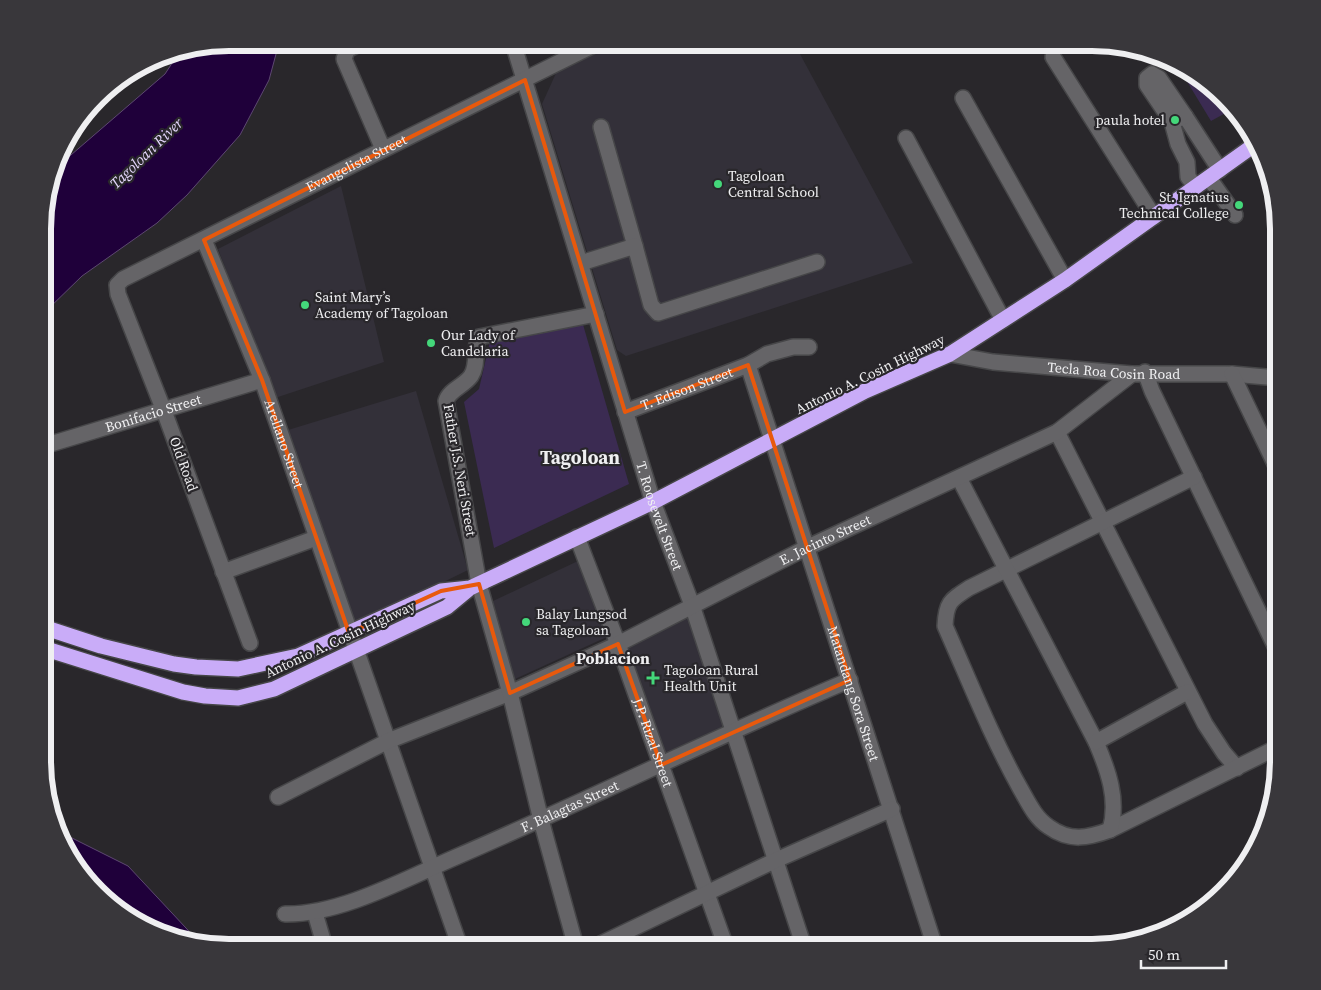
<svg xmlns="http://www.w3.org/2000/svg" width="1321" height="990" viewBox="0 0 1321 990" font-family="'Source Serif 4',serif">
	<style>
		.built { fill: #333039 }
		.green { fill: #3b2b52 }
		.water { fill: #1f003a; stroke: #5d4871 }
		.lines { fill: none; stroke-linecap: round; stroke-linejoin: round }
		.minor-casing { stroke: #464648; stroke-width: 18 }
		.highway-casing { stroke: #464648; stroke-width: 18 }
		.minor { stroke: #656467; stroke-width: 15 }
		.highway { stroke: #c9acf8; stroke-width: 15 }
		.marked { fill: none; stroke: #e8590c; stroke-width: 4; stroke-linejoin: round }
		.poi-dot { fill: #44d77a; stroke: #29272b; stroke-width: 2 }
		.labels { text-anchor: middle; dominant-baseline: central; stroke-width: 4.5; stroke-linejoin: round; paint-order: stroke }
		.poi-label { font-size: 14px; fill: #efeff1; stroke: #29272b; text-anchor: start }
		.street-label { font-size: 14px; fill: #efeff1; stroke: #29272b }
		.water-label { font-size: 15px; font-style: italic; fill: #e5d7fd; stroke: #29272b }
		.quarter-label { font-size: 16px; font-weight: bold; fill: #efeff1; stroke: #29272b }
		.district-label { font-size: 19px; font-weight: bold; fill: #efeff1; stroke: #29272b }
		.rim { fill: none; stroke: #efeff1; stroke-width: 6 }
	</style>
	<rect width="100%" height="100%" fill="#29272b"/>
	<path class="built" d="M615,43H794L913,263L626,356L617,350L542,104L557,71Z
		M341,186L384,362L275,398L218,249Z
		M416,391L468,570L354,626L288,430Z
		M578,561L609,636L515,679L493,601Z
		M687,616L725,727L662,755L625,645Z"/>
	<path class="green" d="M1177,65L1215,89L1231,110L1211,121Z
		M582,321L629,484L494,548L464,402L479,389L490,341Z"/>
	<path class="water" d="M229,43H279L269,80L240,135L187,195L157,223L82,276L44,313V204L57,167L165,74L180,51Z
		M58,831L128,866L200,943L158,933L106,901L62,844Z"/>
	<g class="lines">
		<defs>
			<g id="minor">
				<path d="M361,43L347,50L344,59L383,149"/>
				<path id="s1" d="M513,43L653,502L692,605L804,947"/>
				<path d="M1053,57L1154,217"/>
				<path d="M963,98L1065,280"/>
				<path d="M1185,116L1220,170"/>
				<path d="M1172,122L1185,116L1159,78L1152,74L1147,78V85L1172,122L1178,144L1187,162L1188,177L1196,187"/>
				<path d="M601,127L635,246"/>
				<path d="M906,138L1003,320"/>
				<path d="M1209,178L1235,215"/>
				<path id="s2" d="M204,240L262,380L460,947"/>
				<path d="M581,263L635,246L651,305L658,313L817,262"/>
				<path id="s3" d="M950,354L993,362L1132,374H1232L1278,378"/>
				<path id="s4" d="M748,365L935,947"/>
				<path d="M1145,372L1152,391L1278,652"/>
				<path d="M1232,374L1278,470"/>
				<path id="s5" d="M625,412L748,365L767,354L793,347H809"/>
				<path d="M1057,432L1205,724L1224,753L1237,768"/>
				<path id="s6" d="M44,446L262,380"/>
				<path d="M1194,477L969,588C950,600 946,603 945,626C969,680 991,736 1020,788C1028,802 1035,818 1049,827C1070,842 1088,838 1110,830L1278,747"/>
				<path d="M959,478L1096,742C1108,770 1119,800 1110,830"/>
				<path id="s7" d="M577,537L618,644L726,947"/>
				<path d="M223,572L316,538"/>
				<path id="s8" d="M250,643L164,411L118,294L117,285L123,279L598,43"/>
				<path d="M1096,742L1187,692"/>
				<path id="s9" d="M278,797L388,741L510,693L618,644L806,548L1057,432L1132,374"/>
				<path d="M315,913L325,947"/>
				<path id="s10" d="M285,914C340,915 405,879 456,857C588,800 717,736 850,680"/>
				<path d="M576,947L541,820L510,693L479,584L446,401C449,390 464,386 471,376C479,364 473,349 479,337L596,314"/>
				<path d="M594,947L774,861L892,809"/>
			</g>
			<path id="highway" d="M43,627L101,646L174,664L196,667L238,669L298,656L441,591L470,588
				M43,648L183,692L205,696L238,698L274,689L447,607L470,588L653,502L865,391L950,354L1065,280L1257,143"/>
		</defs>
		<use href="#minor" class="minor-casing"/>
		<use href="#highway" class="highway-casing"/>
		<use href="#minor" class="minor"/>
		<use href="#highway" class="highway"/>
	</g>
	<path class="marked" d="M525,80L625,412L748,365L850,680L661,765L618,644L510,693L479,584L441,591L349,633L262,380L204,240Z"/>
	<g class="poi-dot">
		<circle cx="1175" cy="120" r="5"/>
		<circle cx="718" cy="184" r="5"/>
		<circle cx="1239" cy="205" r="5"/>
		<circle cx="305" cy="305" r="5"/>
		<circle cx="431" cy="343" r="5"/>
		<circle cx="526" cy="622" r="5"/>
		<path d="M650.5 670.5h5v5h5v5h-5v5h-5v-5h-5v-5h5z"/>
	</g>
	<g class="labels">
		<g class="poi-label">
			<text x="1165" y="120" text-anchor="end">paula hotel</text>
			<text x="728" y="176">Tagoloan<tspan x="728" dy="16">Central School</tspan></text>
			<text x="1229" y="197" text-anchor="end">St. Ignatius<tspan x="1229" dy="16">Technical College</tspan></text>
			<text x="315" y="297">Saint Mary’s<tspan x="315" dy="16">Academy of Tagoloan</tspan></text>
			<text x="441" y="335">Our Lady of<tspan x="441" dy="16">Candelaria</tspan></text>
			<text x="536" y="614">Balay Lungsod<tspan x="536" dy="16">sa Tagoloan</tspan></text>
			<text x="664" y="670">Tagoloan Rural<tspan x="664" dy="16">Health Unit</tspan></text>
		</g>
		<g class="street-label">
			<text stroke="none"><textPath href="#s8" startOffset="651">Evangelista Street</textPath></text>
			<text stroke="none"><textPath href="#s3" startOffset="165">Tecla Roa Cosin Road</textPath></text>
			<text transform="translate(870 374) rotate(-26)">Antonio A. Cosin Highway</text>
			<text stroke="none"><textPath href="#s5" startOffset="66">T. Edison Street</textPath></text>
			<text stroke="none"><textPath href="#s6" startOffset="114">Bonifacio Street</textPath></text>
			<text stroke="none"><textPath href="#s2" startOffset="219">Arellano Street</textPath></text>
			<text transform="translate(184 464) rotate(70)">Old Road</text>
			<text transform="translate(460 470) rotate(80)">Father J.S. Neri Street</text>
			<text stroke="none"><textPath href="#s1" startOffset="495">T. Roosevelt Street</textPath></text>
			<text stroke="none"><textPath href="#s9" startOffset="605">E. Jacinto Street</textPath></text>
			<text transform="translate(340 639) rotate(-25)">Antonio A. Cosin Highway</text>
			<text stroke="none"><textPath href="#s4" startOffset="345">Matandang Sora Street</textPath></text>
			<text stroke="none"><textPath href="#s7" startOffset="219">J.P. Rizal Street</textPath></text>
			<text stroke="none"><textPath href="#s10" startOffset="306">F. Balagtas Street</textPath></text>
		</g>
		<g class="water-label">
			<text transform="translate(146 153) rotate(-44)">Tagoloan River</text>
		</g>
		<g class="quarter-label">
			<text x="613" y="658">Poblacion</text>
		</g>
		<g class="district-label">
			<text x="580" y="457">Tagoloan</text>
		</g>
	</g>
	<path d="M0 0H1321V990H0ZM229 51H1092A178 178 0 0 1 1270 229V761A178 178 0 0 1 1092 939H229A178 178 0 0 1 51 761V229A178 178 0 0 1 229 51Z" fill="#39373b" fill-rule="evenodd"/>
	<path class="rim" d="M229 51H1092A178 178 0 0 1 1270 229V761A178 178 0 0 1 1092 939H229A178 178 0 0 1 51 761V229A178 178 0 0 1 229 51Z"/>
	<path d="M1141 960v8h85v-8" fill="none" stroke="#efeff1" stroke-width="2.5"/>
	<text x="1148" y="960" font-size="15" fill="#efeff1" stroke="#29272b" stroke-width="4" paint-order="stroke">50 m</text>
</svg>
